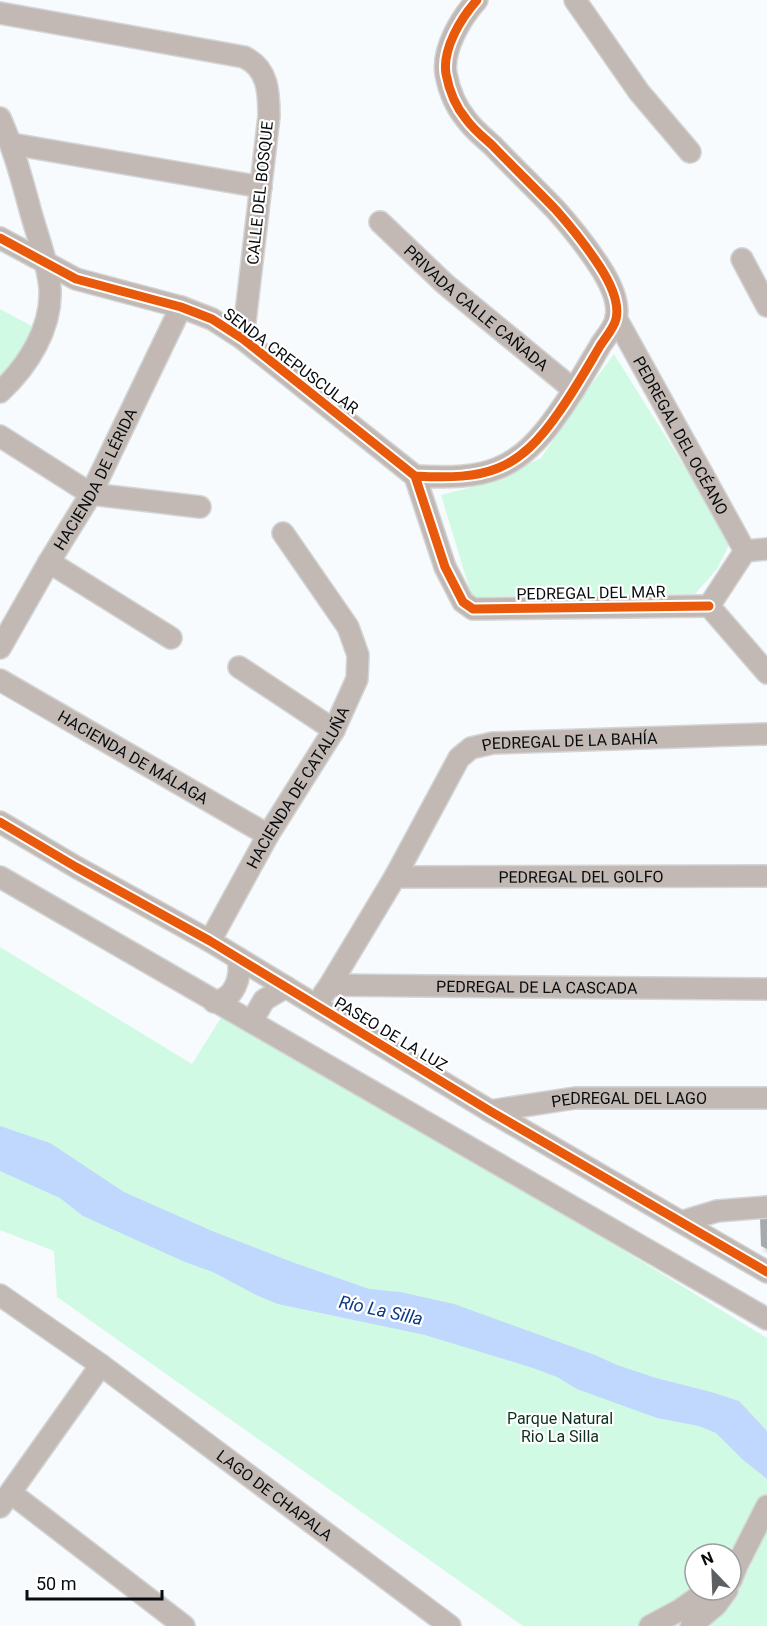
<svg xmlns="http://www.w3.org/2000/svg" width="767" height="1626" viewBox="0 0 767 1626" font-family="Roboto,sans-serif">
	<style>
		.green { fill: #d0fae4; fill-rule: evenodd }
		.water { fill: #c0d7fe }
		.building { fill: #a7aaac; filter: url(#shadow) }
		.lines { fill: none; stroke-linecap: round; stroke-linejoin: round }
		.minor-casing { stroke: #d3d5d6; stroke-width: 24 }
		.minor { stroke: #c2b9b4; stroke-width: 21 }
		.cycleway-casing { stroke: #fff; stroke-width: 13 }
		.cycleway { stroke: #e8590c; stroke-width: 9 }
		.labels { text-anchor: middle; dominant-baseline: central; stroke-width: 4.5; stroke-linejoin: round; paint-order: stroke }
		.street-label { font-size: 16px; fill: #090c0e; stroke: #fff }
		.park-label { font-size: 16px; fill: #0c311f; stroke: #fff }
		.water-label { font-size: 18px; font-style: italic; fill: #0e3a85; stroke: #fff }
	</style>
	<defs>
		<filter id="shadow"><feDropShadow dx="5.5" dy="5.5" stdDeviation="3" flood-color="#0004"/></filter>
	</defs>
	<rect width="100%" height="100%" fill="#f8fbfd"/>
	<path class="green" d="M0,309L43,332L0,392Z
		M614,354L731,541L717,569L695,594L472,597L441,495L487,483L541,458L585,393Z
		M0,947L192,1064L227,1008L767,1338V1626H523L57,1297L54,1251L0,1230ZM695,1554H731V1590H695Z"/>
	<path class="water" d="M0,1126L50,1143L124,1192L212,1231L292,1262L369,1289L400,1292L454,1304L595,1355L617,1365L656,1378L711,1392L739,1401L767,1431V1479L742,1459L716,1433L699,1426L657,1418L577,1389L557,1377L533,1368L425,1335L278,1304L256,1295L213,1272L185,1262L83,1216L60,1198L0,1171Z"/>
	<path class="building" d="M760,1217L767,1218V1249L761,1246Z"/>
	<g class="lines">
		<defs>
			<g id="minor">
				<path d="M575,0L639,92L690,152"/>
				<path d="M0,13L244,57C268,68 269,92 269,116L243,339"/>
				<path d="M0,118C14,149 22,180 31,213C38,238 48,263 50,289C52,328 28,366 0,392"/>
				<path d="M12,144L261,187"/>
				<path id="s1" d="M380,222L445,284L574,390"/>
				<path d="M0,238L76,279L181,307L212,319L243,339L415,476L445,567L463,602L473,609L709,606"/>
				<path d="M742,259L767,306"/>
				<path id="s2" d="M616,318L745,551"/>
				<path d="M0,436L91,494L200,507"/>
				<path d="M415,476C486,480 518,472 559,412C574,391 587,368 600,346C605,338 614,328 616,319C620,302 609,281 600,267C587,247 572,228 556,210C535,188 513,167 492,145C483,137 473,129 466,119C456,107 449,90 446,74C442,49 461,18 477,0"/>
				<path d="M745,551L709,606L767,673"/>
				<path d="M745,551L767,549"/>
				<path d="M49,562L171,638"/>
				<path id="s3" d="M0,648L49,562L91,494L181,307"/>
				<path d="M239,667L334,730"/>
				<path id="s4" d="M0,680L268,835"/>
				<path d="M0,822L76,867L210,941L490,1111L767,1272"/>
				<path d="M0,877L767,1319"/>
				<path id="s5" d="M395,877L767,876"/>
				<path id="s6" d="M210,941L268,835L334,730L357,679L358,655L348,627L283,533"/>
				<path id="s7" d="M330,985L395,877L459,758L471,748L493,743L767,734"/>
				<path id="s8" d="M323,995L330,985L767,989"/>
				<path d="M214,1002C235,999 242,977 238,958"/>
				<path d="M252,1021L264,1000L286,987"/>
				<path id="s9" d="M490,1111L575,1098H767"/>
				<path d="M681,1222L717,1211L767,1207"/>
				<path id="s10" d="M0,1295L101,1365L450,1626"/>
				<path d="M11,1493L184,1626"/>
				<path d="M0,1507L101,1365"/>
				<path d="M731,1580L737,1565L767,1506"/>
				<path d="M650,1626L680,1610L708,1590"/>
				<path d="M691,1626L716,1605L727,1590"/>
			</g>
		</defs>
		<use href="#minor" class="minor-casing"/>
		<use href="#minor" class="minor"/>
		<defs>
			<path id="cycleway" d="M0,238L76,279L181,307L212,319L243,339L415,476L445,567L463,602L473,609L709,606
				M415,476C486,480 518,472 559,412C574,391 587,368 600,346C605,338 614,328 616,319C620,302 609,281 600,267C587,247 572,228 556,210C535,188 513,167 492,145C483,137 473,129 466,119C456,107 449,90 446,74C442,49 461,18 477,0
				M0,822L76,867L210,941L490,1111L767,1272"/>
		</defs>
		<use href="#cycleway" class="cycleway-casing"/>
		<use href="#cycleway" class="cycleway"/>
	</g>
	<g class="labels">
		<g class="street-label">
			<text transform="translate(260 193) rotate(-84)">CALLE DEL BOSQUE</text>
			<text stroke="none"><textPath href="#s1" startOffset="129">PRIVADA CALLE CAÑADA</textPath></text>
			<text transform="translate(291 361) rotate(37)">SENDA CREPUSCULAR</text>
			<text stroke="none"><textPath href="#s2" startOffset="134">PEDREGAL DEL OCÉANO</textPath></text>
			<text stroke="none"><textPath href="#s3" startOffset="194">HACIENDA DE LÉRIDA</textPath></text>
			<text transform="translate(591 593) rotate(-1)">PEDREGAL DEL MAR</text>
			<text stroke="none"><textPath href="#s7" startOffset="376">PEDREGAL DE LA BAHÍA</textPath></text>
			<text stroke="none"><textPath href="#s4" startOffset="154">HACIENDA DE MÁLAGA</textPath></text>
			<text stroke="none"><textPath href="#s6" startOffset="177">HACIENDA DE CATALUÑA</textPath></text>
			<text stroke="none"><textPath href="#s5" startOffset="186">PEDREGAL DEL GOLFO</textPath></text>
			<text stroke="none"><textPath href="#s8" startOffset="219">PEDREGAL DE LA CASCADA</textPath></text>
			<text transform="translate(391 1034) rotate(31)">PASEO DE LA LUZ</text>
			<text stroke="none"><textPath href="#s9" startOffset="140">PEDREGAL DEL LAGO</textPath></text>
			<text stroke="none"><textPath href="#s10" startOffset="340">LAGO DE CHAPALA</textPath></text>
		</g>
		<g class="park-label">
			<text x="560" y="1418">Parque Natural<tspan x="560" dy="18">Rio La Silla</tspan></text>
		</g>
		<g class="water-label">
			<text transform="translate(381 1310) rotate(12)">Río La Silla</text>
		</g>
	</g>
	<g transform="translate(713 1572) rotate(337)"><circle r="28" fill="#ffffff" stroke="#9d9e9f" stroke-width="1.5"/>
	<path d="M0-4.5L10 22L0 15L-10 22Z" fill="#5d6062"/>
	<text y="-9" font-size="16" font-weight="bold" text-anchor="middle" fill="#090c0e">N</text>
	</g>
	<path d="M27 1590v9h135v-9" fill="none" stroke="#090c0e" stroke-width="3"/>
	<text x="36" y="1590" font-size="18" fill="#090c0e" stroke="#ffffff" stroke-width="4.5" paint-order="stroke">50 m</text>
</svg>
